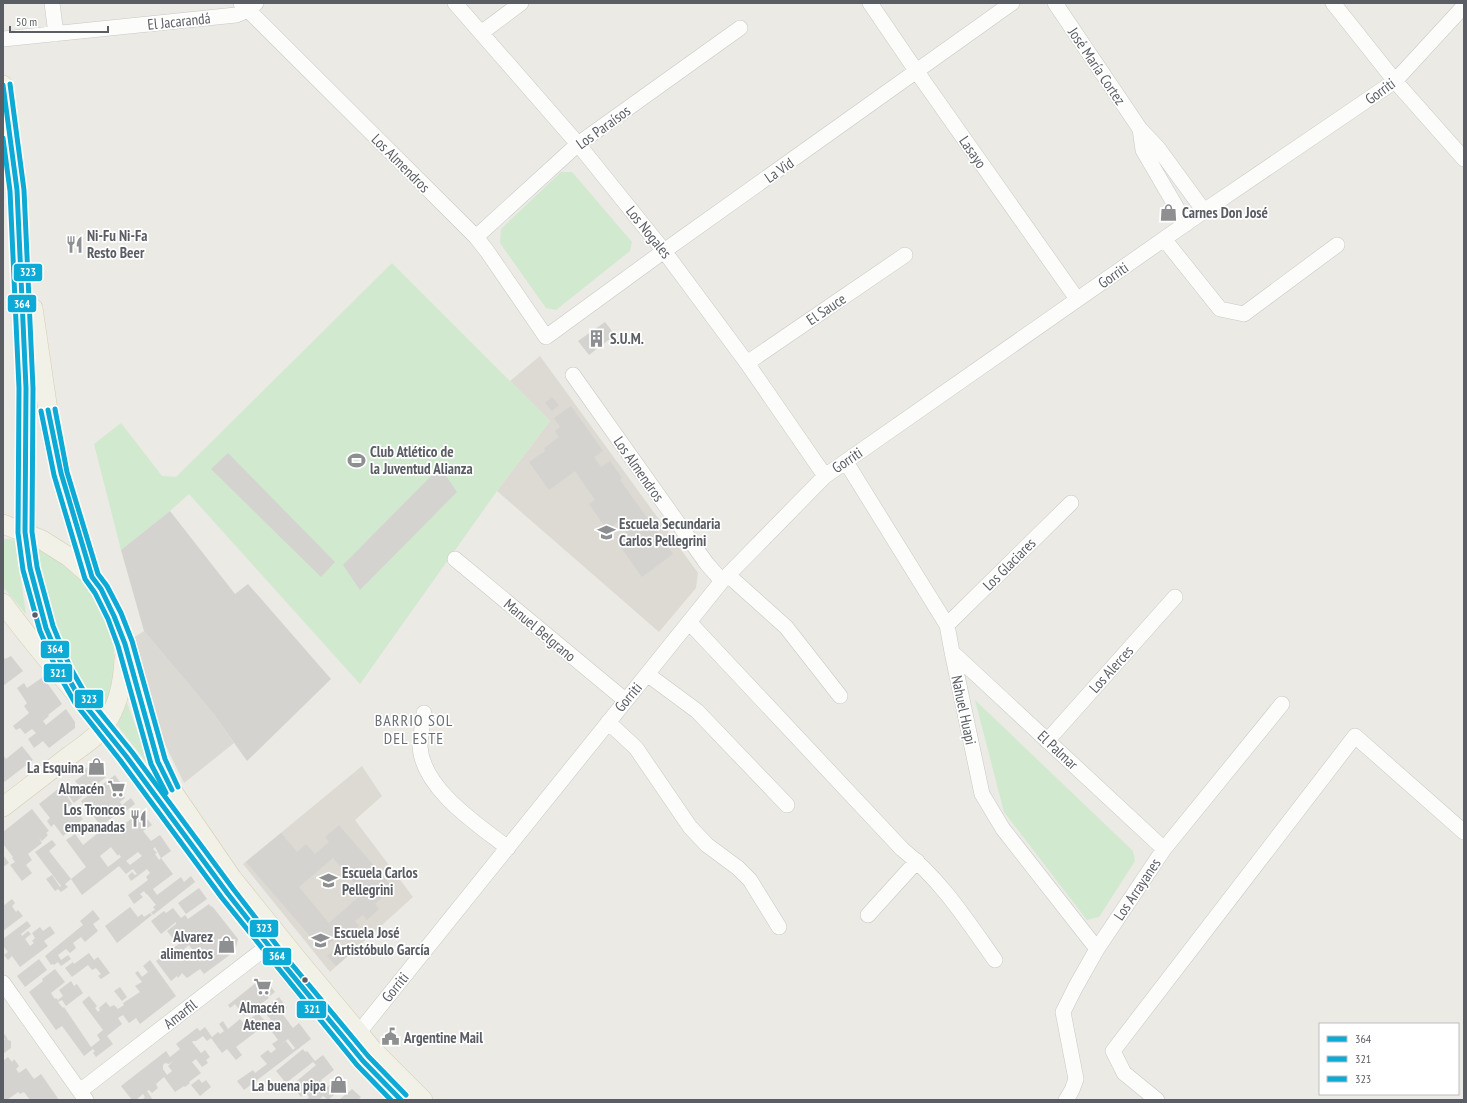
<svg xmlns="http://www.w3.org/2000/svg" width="1467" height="1103" viewBox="0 0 1467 1103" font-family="'PT Sans Narrow',sans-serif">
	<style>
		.industrial { fill: #dbd9d4 }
		.education { fill: #dcdad2 }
		.green { fill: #d1e9cf }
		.building { fill: #d4d3cf; fill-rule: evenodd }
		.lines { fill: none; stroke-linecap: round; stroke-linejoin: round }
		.minor-casing { stroke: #c7c8c7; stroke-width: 16 }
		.major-casing { stroke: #d6cdb0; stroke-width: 20 }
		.minor { stroke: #fcfcfb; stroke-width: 15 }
		.major { stroke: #f2f1e7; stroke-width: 19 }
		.bus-1-casing { stroke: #fff; stroke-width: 8 }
		.bus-2-casing { stroke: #fff; stroke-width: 8 }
		.bus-3-casing { stroke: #fff; stroke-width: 8 }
		.bus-1 { stroke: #0eaad6; stroke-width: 5 }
		.bus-2 { stroke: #0eaad6; stroke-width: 5 }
		.bus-3 { stroke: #0eaad6; stroke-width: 5 }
		.bus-dot { fill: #5a5e64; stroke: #fff; stroke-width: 1.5 }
		.labels { text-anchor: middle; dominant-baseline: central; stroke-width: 3.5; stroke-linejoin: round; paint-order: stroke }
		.street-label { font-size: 15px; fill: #5a5e64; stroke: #fff }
		.poi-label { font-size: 15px; font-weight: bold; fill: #5a5e64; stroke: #fff; text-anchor: start }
		.neighbourhood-label { font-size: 16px; letter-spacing: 1px; fill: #6b7076; stroke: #fff }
		.line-badge { stroke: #fff; stroke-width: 1.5 }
		.badge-label { font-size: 11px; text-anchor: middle; font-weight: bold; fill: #fff }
	</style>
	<rect width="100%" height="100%" fill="#ebeae4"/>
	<path class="industrial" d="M144,631L213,713L234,743L184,783L163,740L133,638Z"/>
	<path class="education" d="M540,356L698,573L696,588L659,632L497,491L550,421L510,381Z
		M362,766L382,796L355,820L413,897L330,972L243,864Z"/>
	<path class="green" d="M561,172H572L632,242L630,251L556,310L546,308L500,243L501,229Z
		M392,263L550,421L497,491L360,684L189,494L170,511L121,550L94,444L121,423L162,476L176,477Z
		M3,539H11L15,541L26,614L3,587Z
		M36,548L45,551L67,567L79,578L92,596L110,629L114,649L113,691L101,714L70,664L60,643L37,558Z
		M975,700L1133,851L1135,861L1099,917L1087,920L1004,812Z
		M127,703L149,763H147L117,725Z"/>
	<path class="building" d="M605,322L615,335L589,355L578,341Z
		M552,397L559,405L552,411L545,403Z
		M571,406L603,451L594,457L601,467L610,461L622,478L620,480L673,554L642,577L617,542L628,535L618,522L607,530L589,504L595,500L575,471L549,490L529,462L545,451L544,448L559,437L555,431L560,427L554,418Z
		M228,453L335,562L321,577L211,469Z
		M440,467L457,492L360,590L343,565Z
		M170,511L235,594L248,584L331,679L247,761L213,713L144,631L121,550Z
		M3,656L5,659L11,656L23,671L3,686Z
		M43,677L62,704L48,715L49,716L43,721L46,725L66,709L75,722V728L49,748L43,741L34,748L28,739L36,733L32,729L25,734L20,728L16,730L13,726L29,713L24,706L27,703L17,688L24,683L27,688Z
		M22,746L33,760L3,783V755L6,759Z
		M95,761L103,762L98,766L106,777L74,803L67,794L79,786L75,781L86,773L84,770Z
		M115,775L124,788L120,791L125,798L120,802L122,805L131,798L135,804L127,810L125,808L105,823L107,826L111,823L117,830L141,811L152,825L143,831L151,841L160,835L171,851L161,858L155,847L153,849L157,853L155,854L159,860L161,858L173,874L153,889L157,895L181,877L184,882L191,876L195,882L153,915L151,912L155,910L153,907L156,905L147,894H146L144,891L140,894L143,897L134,904L128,895L148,880L146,877L150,873L147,869L131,881L128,876L132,872L135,875L137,874L133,869L126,874L119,866L82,895L71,879L65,884L68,887L61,892L58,889L55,891L46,879L52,875L60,887L61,886L35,852L52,840L56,845L49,851L71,879L86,867L66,840L75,834L83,845L103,829L91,813L94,811L90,805L86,809L81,801ZM111,847L118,856L119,854L121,857L108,867L100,856ZM138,852L142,856L130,865L126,861Z
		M58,789L61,793L64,791L72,804L66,808L72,815L77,812L83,819L63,836L54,824L51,827L47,821L50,818L39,804Z
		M32,809L49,831L46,833L48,835L42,841L39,838L42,843L28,854L32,860L26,865L32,873L22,881L10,865L15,862L12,858L13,857L3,844V832Z
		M339,825L393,888L375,904L379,909L367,920L363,915L355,921L359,926L343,940L339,935L322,950L246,862L281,833L297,852L306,844L315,854L329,842L325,837ZM333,858L363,893L329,923L299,887Z
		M3,855L9,863L3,867Z
		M199,888L207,899L186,914L178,903Z
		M12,899L15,903L12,906L16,912L18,910L23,916L3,931V906Z
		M209,904L211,907L212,906L238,939L235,951L204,974L200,969L187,978L182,973L178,978L177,976L171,981L156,961L180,943L176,939L174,940L167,931L176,924V922L161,934L151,921L164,911L166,913L173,908L181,918L185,915L188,919ZM189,945L196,955L192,959L184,949Z
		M130,907L138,917L142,914L144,917L150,913L152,915L117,943L105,926Z
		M93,910L100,919L93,924L98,931L85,942L81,937L73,943L76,948L70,953L66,949L58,955L61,960L68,955L71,959L61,966L58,962L54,965L53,964L51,965L45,956L83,925L80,921Z
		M27,921L31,926L21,934L22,936L28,931L31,934L25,939L30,946L34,943L32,941L35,938L32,933L40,927L43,931L50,926L55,933L44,941L48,946L20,967L12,956L8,960L4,955L8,952L3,946V939Z
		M340,945L349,955L336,966L327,956Z
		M89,953L94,960L98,957L110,973L101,979L98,976L101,974L96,968L92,970L88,965L72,977L65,968L73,962L74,964Z
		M39,959L47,970L25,987L17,976Z
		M150,960L176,996L140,1024L136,1018L129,1023L123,1015L118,1018L122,1024L107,1036L113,1044L96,1057L93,1053L95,1051L93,1049L84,1056L62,1026L56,1030L29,992L43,981L42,979L55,969L65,982L51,993L55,999L56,998L58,1000L63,996L59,990L71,981L74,986L77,984L83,993L66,1006L62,1000L58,1002L63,1008L64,1007L91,1047L100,1040L97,1035L103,1030L82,1002L89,996L97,1006L95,1008L98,1012L100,1010L99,1008L106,1002L110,1007L114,1005L118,1009L124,1005L123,1003L140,992L135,986L142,982L135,973L138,971L142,977L148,972L143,966Z
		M257,982L268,983L275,992L270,996L265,989L263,991L269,998L244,1016L235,1004L230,1008L228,1005Z
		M120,987L127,997L122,1001L114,991Z
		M279,997L287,1008L281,1012L293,1028L299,1023L311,1039L244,1090L237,1081L253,1070L255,1073L267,1064L260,1056L268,1050L271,1053L286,1041L293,1050L295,1048L288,1039L276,1049L272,1044L278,1040L266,1024L236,1047L242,1055L236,1060L227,1049L222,1053L211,1038L207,1041L203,1036L196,1041H193L192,1042L201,1053L205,1050L210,1057L206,1060L208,1063L202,1067L196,1059L192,1062L201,1073L189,1082L190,1083L185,1087L184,1086L175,1092L164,1077L156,1084L158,1088L152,1093L149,1090L147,1091L153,1100H142L145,1097L143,1094L137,1099L138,1100H132L121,1086L166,1051L170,1057L180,1049L176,1044L197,1028L200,1031L205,1027L212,1037L218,1032L220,1034L224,1031L219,1024L223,1021L228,1029L240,1019L248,1029L252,1027L247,1021L258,1013L267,1023L271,1020L263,1010ZM173,1061L168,1066L172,1071L167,1075L163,1069V1065L165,1063L169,1064Z
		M5,1034L8,1040L11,1041V1048L3,1054V1040H5L3,1036Z
		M303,1049L305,1052L307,1051L315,1061L323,1055L334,1070L321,1080L327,1087L340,1076L347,1084L328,1100L323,1096L319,1100H306L309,1097L306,1093L301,1097L292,1085L316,1065L313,1062L286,1083L276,1071ZM312,1081L315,1085L308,1091L305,1087Z
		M8,1057L12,1062L14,1059L19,1066L16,1069L19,1073L26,1068L34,1079L41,1074L59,1100H30L24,1092L20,1094L18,1092L7,1100H5L3,1098V1061Z
		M199,1079L202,1083L206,1080L211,1087L200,1096L191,1085Z
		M352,1089L361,1097L358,1100H339Z"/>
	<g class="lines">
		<defs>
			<path id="minor" d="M52,3L56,34
				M241,3L476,237L487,251L546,337L664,251L1012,3
				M455,3L578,144L664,251L747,363L825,476
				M870,3L917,72L1077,299
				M1055,3L1140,129L1158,148L1204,211
				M1333,3L1395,81L1464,159
				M481,33L521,3
				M3,39L236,15L248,10L256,3
				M1140,129L1143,150L1186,224
				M476,237L578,144L740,28
				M1164,239L1220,309L1244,314L1337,245
				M747,363L905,255
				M573,375L707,564L722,581
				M846,462L947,625L952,652L982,794L1003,829L1097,949
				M455,559L625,700
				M728,575L786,627L840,696
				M689,622L902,849C941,880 966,919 995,960
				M947,625L1071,503
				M952,652L1164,849
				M647,674L697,711L787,805
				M424,713C423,724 420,736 420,747C423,789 477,824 508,848
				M608,722L636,748L690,827L707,845L738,868L750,880L779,927
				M1047,741L1175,597
				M868,915L917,861
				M3,983L86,1100
				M352,1041L722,581L825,476L1204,211L1395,81L1464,6
				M80,1091L277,939
				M1066,1100L1072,1090L1076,1079L1063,1012L1075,988L1097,949L1164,849L1282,704
				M1157,1100L1124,1073L1113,1051L1355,736L1464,832"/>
			<path id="major" d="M3,85L19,202
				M17,190L26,388L25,532L30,568L46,628L65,672
				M33,308L51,431L61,476L92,577
				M3,524L42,540L69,557L92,577L101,589L114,616L125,644L158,762L173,792L232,878L298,960L373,1050L423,1100
				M3,603C41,656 86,703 126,755C160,801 193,849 228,894C282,964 339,1037 401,1100
				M3,807C25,790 47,773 69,756C81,747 96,738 104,726C118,707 123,683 124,659"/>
		</defs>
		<use href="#minor" class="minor-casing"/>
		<use href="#major" class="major-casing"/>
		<use href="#minor" class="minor"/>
		<use href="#major" class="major"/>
		<defs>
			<path id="bus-1" d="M3,85L17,190L26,388L25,532L30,568L46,628L64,670L80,699L126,756L228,894L284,965L363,1061L401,1100
				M48,410L61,473L92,577L101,589L114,616L125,644L158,762L172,790"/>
			<path id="bus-2" d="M3,138L10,191L19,388L18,533L23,570L40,631L58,673L75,703L120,760L222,898L279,969L357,1065L391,1100
				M41,411L54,475L85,579L95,593L108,619L118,646L151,764L166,793"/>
			<path id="bus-3" d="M10,84L24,190L33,388L32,532L37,567L53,626L70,667L86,695L132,752L234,890L289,961L368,1056L406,1095
				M55,409L67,472L98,574L107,586L121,613L132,641L165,759L178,787"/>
		</defs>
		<use href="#bus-1" class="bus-1-casing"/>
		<use href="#bus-2" class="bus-2-casing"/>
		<use href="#bus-3" class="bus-3-casing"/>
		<use href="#bus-1" class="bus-1"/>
		<use href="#bus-2" class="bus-2"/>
		<use href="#bus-3" class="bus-3"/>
	</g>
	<defs>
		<symbol id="shop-bare" viewBox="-9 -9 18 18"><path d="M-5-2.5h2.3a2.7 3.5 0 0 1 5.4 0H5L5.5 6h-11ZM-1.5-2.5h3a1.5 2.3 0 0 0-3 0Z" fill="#8d8f91" stroke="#fff" stroke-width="2.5" paint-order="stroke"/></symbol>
		<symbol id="restaurant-bare" viewBox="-9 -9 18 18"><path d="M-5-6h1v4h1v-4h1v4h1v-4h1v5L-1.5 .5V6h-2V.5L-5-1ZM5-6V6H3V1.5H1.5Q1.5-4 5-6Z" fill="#8d8f91" stroke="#fff" stroke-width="2.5" paint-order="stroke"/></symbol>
		<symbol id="building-bare" viewBox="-9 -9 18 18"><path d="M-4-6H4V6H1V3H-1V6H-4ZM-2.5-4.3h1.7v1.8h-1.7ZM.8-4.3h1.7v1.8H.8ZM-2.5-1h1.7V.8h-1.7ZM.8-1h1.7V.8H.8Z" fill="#8d8f91" stroke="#fff" stroke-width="2.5" paint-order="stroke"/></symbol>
		<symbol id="stadium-bare" viewBox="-9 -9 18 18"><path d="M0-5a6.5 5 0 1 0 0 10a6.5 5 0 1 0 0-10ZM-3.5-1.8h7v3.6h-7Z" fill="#8d8f91" stroke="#fff" stroke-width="2.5" paint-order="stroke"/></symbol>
		<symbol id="school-bare" viewBox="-9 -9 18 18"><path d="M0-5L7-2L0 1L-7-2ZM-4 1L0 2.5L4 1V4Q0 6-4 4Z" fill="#8d8f91" stroke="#fff" stroke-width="2.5" paint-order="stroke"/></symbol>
		<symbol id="supermarket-bare" viewBox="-9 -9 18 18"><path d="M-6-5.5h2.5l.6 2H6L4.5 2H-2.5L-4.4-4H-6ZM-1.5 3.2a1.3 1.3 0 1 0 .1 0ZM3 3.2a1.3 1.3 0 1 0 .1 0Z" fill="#8d8f91" stroke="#fff" stroke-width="2.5" paint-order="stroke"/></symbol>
		<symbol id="civic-bare" viewBox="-9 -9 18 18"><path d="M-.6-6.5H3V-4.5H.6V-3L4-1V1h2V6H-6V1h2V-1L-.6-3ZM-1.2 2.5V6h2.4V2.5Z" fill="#8d8f91" stroke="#fff" stroke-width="2.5" paint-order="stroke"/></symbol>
	</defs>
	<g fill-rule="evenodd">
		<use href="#shop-bare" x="1156" y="200" width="25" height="25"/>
		<use href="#restaurant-bare" x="62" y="232" width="25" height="25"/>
		<use href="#building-bare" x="584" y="326" width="25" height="25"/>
		<use href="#stadium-bare" x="344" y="448" width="25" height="25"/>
		<use href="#school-bare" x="594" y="520" width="25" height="25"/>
		<use href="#shop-bare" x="84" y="754" width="25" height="25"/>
		<use href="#supermarket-bare" x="104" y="776" width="25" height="25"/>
		<use href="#restaurant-bare" x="126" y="806" width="25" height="25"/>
		<use href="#school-bare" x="316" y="868" width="25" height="25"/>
		<use href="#school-bare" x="308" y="928" width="25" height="25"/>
		<use href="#shop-bare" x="214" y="932" width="25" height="25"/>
		<use href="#supermarket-bare" x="250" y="974" width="25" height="25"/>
		<use href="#civic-bare" x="378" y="1024" width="25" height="25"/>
		<use href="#shop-bare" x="326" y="1072" width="25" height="25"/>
	</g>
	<g class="bus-dot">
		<circle cx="35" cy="615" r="3.5"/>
		<circle cx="305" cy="980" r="3.5"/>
	</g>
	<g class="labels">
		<g class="street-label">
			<text transform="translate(179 21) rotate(-6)">El Jacarandá</text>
			<text transform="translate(1097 66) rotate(56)">José María Cortez</text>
			<text transform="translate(1380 91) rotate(-36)">Gorriti</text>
			<text transform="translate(603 127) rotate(-36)">Los Paraísos</text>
			<text transform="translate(973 152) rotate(55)">Lasayo</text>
			<text transform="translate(401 163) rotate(45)">Los Almendros</text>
			<text transform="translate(779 170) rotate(-35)">La Vid</text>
			<text transform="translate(649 232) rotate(51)">Los Nogales</text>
			<text transform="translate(1113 275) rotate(-35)">Gorriti</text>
			<text transform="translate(826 309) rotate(-34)">El Sauce</text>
			<text transform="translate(847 460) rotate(-34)">Gorriti</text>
			<text transform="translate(639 469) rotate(55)">Los Almendros</text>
			<text transform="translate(1009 564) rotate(-45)">Los Glaciares</text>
			<text transform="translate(540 630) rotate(40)">Manuel Belgrano</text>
			<text transform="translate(1111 669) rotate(-48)">Los Alerces</text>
			<text transform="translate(628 697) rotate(-50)">Gorriti</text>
			<text transform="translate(964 710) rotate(78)">Nahuel Huapi</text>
			<text transform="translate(1058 750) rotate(43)">El Palmar</text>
			<text transform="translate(1137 889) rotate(-56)">Los Arrayanes</text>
			<text transform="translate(395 987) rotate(-51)">Gorriti</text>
			<text transform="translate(180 1014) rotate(-38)">Amarfil</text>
		</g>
		<g class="poi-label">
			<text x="1182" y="212">Carnes Don José</text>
			<text x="87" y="235">Ni-Fu Ni-Fa<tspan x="87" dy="17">Resto Beer</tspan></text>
			<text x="610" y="338">S.U.M.</text>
			<text x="370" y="451">Club Atlético de<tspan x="370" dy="17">la Juventud Alianza</tspan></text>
			<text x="619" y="523">Escuela Secundaria<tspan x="619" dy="17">Carlos Pellegrini</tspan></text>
			<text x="84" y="767" text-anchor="end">La Esquina</text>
			<text x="104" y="788" text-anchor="end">Almacén</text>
			<text x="125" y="809" text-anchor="end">Los Troncos<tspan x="125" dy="17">empanadas</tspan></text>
			<text x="342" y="872">Escuela Carlos<tspan x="342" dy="17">Pellegrini</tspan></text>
			<text x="334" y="932">Escuela José<tspan x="334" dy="17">Artistóbulo García</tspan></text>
			<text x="213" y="936" text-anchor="end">Alvarez<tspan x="213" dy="17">alimentos</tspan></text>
			<text x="262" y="1007" text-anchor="middle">Almacén<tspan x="262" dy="17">Atenea</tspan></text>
			<text x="404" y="1037">Argentine Mail</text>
			<text x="326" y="1085" text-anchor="end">La buena pipa</text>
		</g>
		<g class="neighbourhood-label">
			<text x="414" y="720">BARRIO SOL<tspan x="414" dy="18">DEL ESTE</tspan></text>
		</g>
	</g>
	<g class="line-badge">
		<rect x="13" y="263" width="30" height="19" rx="4" fill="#0eaad6"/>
		<rect x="7" y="294" width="30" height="19" rx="4" fill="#0eaad6"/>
		<rect x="40" y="640" width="30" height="19" rx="4" fill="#0eaad6"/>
		<rect x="43" y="663" width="30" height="20" rx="4" fill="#0eaad6"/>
		<rect x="74" y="689" width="30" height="20" rx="4" fill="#0eaad6"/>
		<rect x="249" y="919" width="30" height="19" rx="4" fill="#0eaad6"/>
		<rect x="262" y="947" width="30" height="19" rx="4" fill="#0eaad6"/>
		<rect x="296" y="1000" width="31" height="19" rx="4" fill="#0eaad6"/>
	</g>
	<g class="badge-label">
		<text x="28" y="276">323</text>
		<text x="22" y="308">364</text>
		<text x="55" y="653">364</text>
		<text x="58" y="677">321</text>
		<text x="89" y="703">323</text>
		<text x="264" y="932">323</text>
		<text x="277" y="960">364</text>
		<text x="312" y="1013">321</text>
	</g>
	<rect width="1467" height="1103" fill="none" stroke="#5a5e64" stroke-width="8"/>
	<rect x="1319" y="1023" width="140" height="72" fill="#ffffff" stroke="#bdbfc1"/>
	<rect x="1327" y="1036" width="20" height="6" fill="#0eaad6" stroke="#bdbfc1"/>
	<text x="1355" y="1043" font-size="12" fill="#5a5e64">364</text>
	<rect x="1327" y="1056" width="20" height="6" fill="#0eaad6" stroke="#bdbfc1"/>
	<text x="1355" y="1063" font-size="12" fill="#5a5e64">321</text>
	<rect x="1327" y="1076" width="20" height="6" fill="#0eaad6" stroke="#bdbfc1"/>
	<text x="1355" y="1083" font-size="12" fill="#5a5e64">323</text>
	<path d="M10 26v6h98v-6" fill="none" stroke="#5a5e64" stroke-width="2"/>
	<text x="16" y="26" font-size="12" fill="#5a5e64" stroke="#ffffff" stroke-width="3" paint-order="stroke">50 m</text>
</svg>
